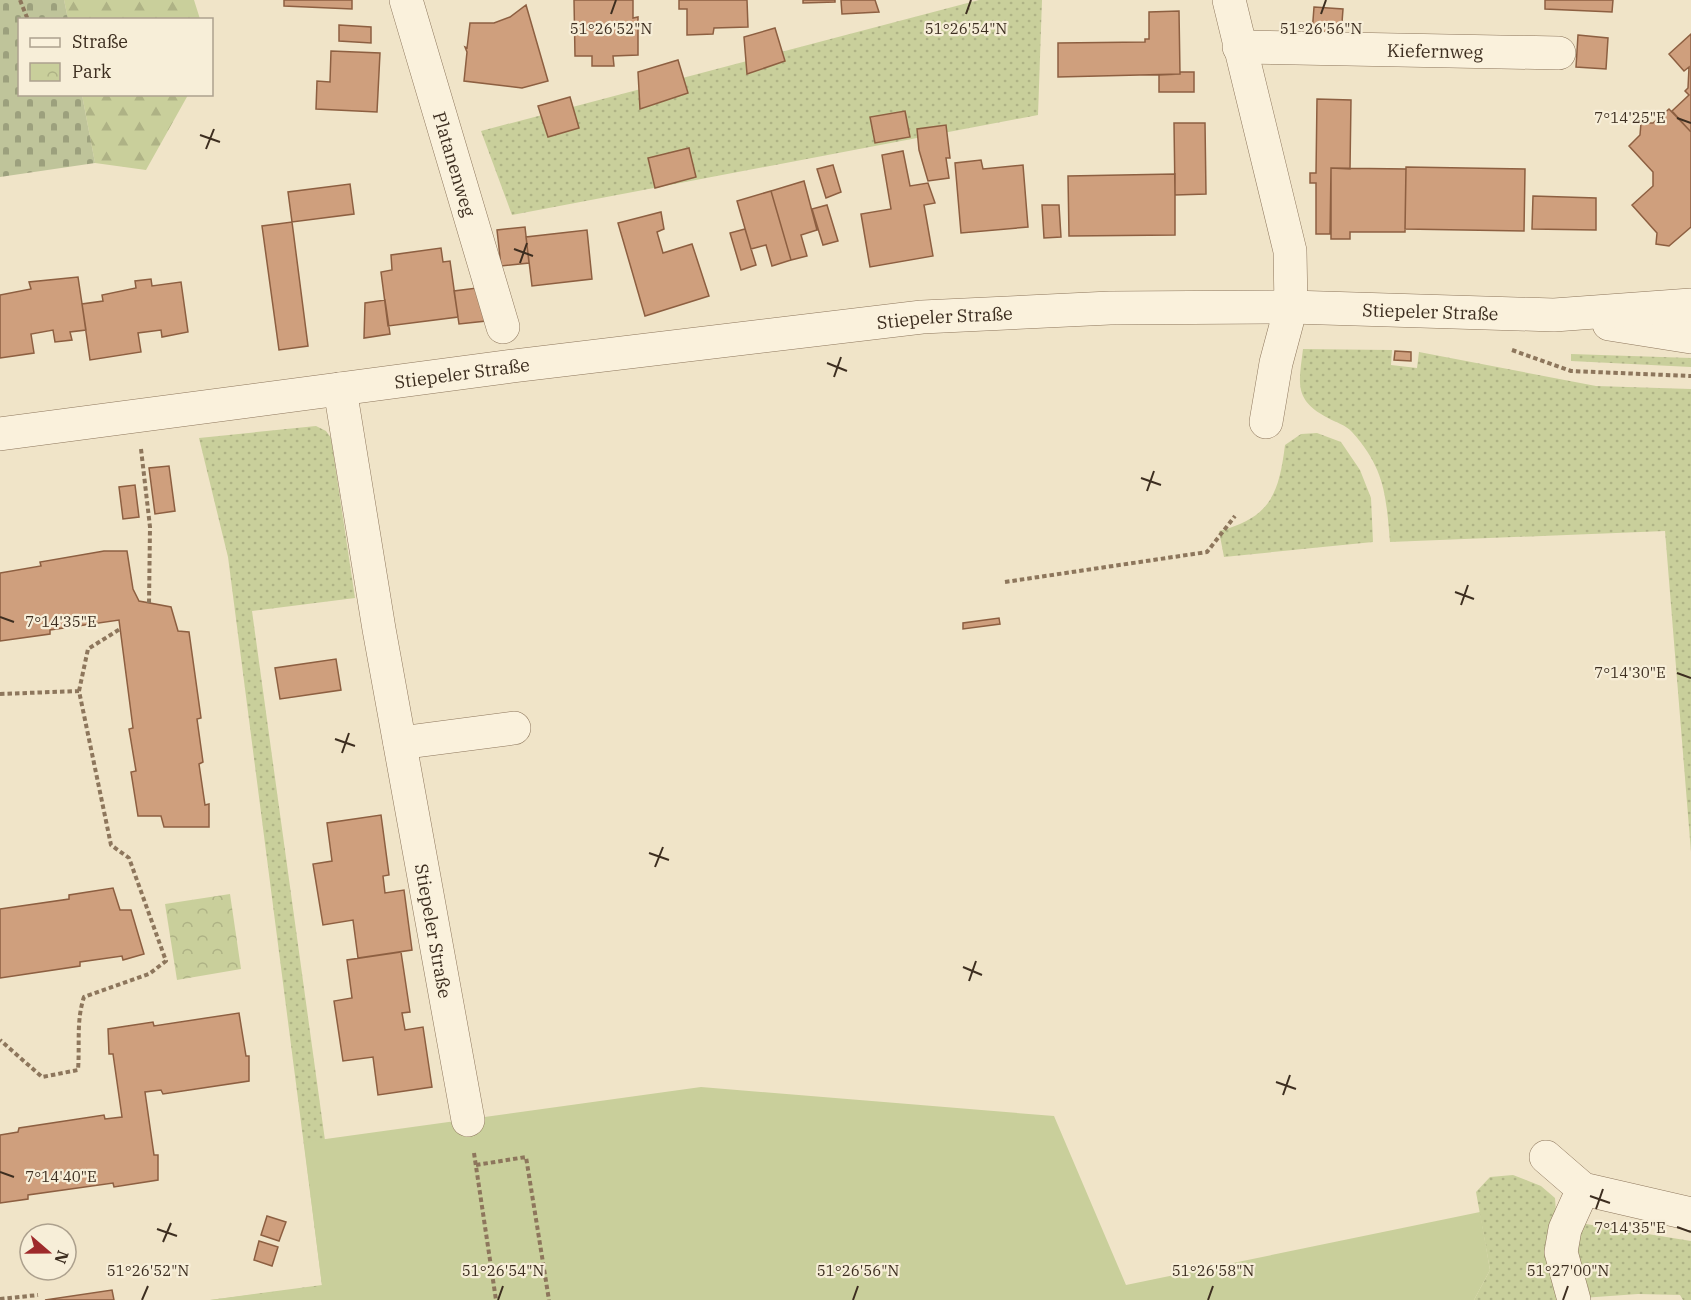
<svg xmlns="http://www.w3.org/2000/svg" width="1691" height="1300" viewBox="0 0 1691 1300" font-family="'IBM Plex Serif',serif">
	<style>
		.grass { fill: url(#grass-dots) }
		.forest { fill: url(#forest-firs) }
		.cemetery { fill: url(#cemetery-stones) }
		.park { fill: url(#park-crowns) }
		.pitch { fill: #c9cf9b }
		.building { fill: #cf9f7d; stroke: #8d5f41; stroke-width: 1.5 }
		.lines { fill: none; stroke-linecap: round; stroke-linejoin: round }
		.minor-casing { stroke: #8d765c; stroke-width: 34 }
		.path { stroke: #8d765c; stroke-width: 4; stroke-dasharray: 4.5 3; stroke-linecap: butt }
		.minor { stroke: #faf1dc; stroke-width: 33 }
		.ticks { fill: none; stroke: #3d2e20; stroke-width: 2 }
		.labels { text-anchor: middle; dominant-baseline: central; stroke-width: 4.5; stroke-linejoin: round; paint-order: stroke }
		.street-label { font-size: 18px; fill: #3d2e20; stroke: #f7eed8 }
		.ticks-label { font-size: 15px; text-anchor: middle; fill: #3d2e20; stroke: #f7eed8; stroke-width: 4.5; stroke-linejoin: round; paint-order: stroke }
	</style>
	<defs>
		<pattern id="grass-dots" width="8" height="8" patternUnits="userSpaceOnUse" patternTransform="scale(1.5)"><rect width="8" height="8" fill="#c9cf9b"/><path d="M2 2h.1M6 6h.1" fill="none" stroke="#aeb285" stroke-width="1.8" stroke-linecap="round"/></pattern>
		<pattern id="forest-firs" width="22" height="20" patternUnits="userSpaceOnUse" patternTransform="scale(1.5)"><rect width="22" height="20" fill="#c9cf9b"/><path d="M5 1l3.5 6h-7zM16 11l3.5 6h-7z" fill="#aeb285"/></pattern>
		<pattern id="cemetery-stones" width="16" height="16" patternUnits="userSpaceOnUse" patternTransform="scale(1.5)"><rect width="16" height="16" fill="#bfc49a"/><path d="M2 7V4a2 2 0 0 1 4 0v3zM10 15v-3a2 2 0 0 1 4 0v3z" fill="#9ca07d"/></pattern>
		<pattern id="park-crowns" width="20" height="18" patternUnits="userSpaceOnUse" patternTransform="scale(1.5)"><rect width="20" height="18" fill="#c9cf9b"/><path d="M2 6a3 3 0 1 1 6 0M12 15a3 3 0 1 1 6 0" fill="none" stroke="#aeb285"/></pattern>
	</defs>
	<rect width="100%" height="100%" fill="#f0e4c8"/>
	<path class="grass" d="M979,0H1042L1038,115L512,215L481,131Z
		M1303,349L1392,350L1391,365L1417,368L1419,352L1596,386L1691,389V852L1665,531L1390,542C1386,495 1385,469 1352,432C1346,425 1335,422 1328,418C1293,400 1299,383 1303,349Z
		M1571,354L1691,358V367L1571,361Z
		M316,426L326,431L331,438L355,598L252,611L347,1300H210L322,1285L228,557L199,438Z
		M1317,433L1341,442L1360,470L1371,498L1373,542L1224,557L1219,531C1270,518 1279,494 1285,445L1301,434Z
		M1513,1175L1541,1186L1555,1198L1562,1300H1474L1490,1270L1476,1192L1490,1177Z
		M1586,1224L1691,1241V1300H1683L1680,1295L1638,1294L1582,1298L1573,1227Z"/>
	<path class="forest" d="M64,0H194L200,19H68Z
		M82,95V94L188,95L146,170L95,163Z"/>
	<path class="cemetery" d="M0,0H64L68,19L20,20V94L82,95L95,163L0,177Z"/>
	<path class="park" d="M230,894L241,969L177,980L165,904Z"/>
	<path class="pitch" d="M701,1087L1054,1116L1126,1285L1480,1212L1490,1270L1474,1300H210L322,1286L304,1142Z"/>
	<path class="building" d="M284,0H352V9L284,6Z
		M574,0H633V18L638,17V55L613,56L614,66H592V56H575Z
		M679,0H747L748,27L714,28L713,34L687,35V9H679Z
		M803,0H835V2L803,3Z
		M841,0H875L879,12L842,14Z
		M1545,0H1613L1612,12L1545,9Z
		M526,5L548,81L522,88L464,81L467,52L465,47L467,48L470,23H494L510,17Z
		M1314,7L1343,9L1341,36L1312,34Z
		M1179,11L1180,74L1058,77V43L1145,42V39H1149V12Z
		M339,25L371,27V43L339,41Z
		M775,28L785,61L747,74L744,37Z
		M1691,34V132L1672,111L1689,95L1685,91L1688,88L1689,67L1684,71L1669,54Z
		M1578,35L1608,38L1606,69L1576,67Z
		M331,51L380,53L377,112L316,109L317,81L330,82Z
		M678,60L688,93L640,109L638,72Z
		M1180,72H1194V92H1159V75L1180,74Z
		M570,97L579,128L548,137L538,106Z
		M1317,99L1351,100L1350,169L1331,168L1330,234H1316V183H1310V173H1316Z
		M1669,109L1691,132V227L1669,246L1656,244L1657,233L1632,205L1653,186V172L1629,146L1640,135L1641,123H1653Z
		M905,111L910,137L875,143L870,117Z
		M1174,123H1205L1206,194L1175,195Z
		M946,125L950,158H946L949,178L928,181L919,150L917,129Z
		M689,148L696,177L655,188L648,158Z
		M903,151L910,186L928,183L935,203L924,205L933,256L870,267L861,214L891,209L882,155Z
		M981,160L983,169L1023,165L1028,227L961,233L955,163Z
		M833,165L841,192L826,198L817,169Z
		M1406,167L1525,169L1524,231L1405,229Z
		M1331,168L1406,169L1405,232H1350V239H1331Z
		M1175,174V235L1069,236L1068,176Z
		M804,181L817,230L801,235L807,256L791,260L771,191Z
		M350,184L354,214L292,222L288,192Z
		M771,191L791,260L772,266L766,245L751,249L737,201Z
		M1533,196L1596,198V230L1532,229Z
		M827,205L838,241L823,245L812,209Z
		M1042,205H1059L1061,237L1044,238Z
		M661,212L664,229L657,232L663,253L692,244L709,296L645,316L618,223Z
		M292,222L308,346L279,350L262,226Z
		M525,227L529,263L501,266L497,230Z
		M745,229L756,265L741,270L730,233Z
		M587,230L592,279L532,286L526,237Z
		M441,248L443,262L450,261L458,317L388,326L381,272L392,270L391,255Z
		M78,277L86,330L70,332L72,340L55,342L53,330L31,334L34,353L0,358V295L31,289L29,282Z
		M151,279L152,286L181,282L188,332L162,337L161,330L138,333L141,352L90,360L82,304L103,301L102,295L136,288L135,281Z
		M477,288L486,321L459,324L454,291Z
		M385,300L390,334L364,338L365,303Z
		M1395,351L1411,352V361L1394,360Z
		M169,466L175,511L155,514L149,468Z
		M135,485L139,517L123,519L119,487Z
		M104,551H127L133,589L139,601L171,607L178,631L189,632L201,718L197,719L203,762L199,764L205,805L209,804V827H164L161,816H138L131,772L136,771L129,729L133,728L119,620L50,630V634L0,641V573L41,566L40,562Z
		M999,618L1000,624L963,629V623Z
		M336,659L341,690L280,699L275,668Z
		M381,815L389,875L383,876L385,893L404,890L412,950L358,958L353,920L323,925L313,864L332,861L327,823Z
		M113,888L120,910H131L144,954L123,960L122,956L80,962V966L0,978V909L69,899V895Z
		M401,952L410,1012L402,1013L405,1030L423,1027L432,1087L378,1095L373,1057L343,1061L334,1001L352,998L347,960Z
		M239,1013L246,1056H249V1081L163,1094L161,1090L145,1092L154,1155H158V1180L114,1187L113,1183L28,1195V1199L0,1203V1135L18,1132L19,1128L104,1115L105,1119L122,1117L113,1054H109L108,1029L153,1022L154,1026Z
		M267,1216L286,1222L279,1241L261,1235Z
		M259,1241L278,1247L272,1266L254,1260Z
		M112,1290L114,1300H45Z"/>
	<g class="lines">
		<defs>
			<g id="minor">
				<path id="s1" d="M406,0L503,327"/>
				<path d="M1229,0L1290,251L1291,307L1276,363L1266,422"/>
				<path id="s2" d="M1239,47L1559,53"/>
				<path d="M1609,324L1691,337"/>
				<path id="s3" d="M340,389L379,629L468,1120"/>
				<path id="s4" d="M0,434L513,366L922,317L1110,308L1291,307L1554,315L1691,305"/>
				<path d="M400,743L514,728"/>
				<path d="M1546,1157L1583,1189L1691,1214"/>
				<path d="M1574,1300L1561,1252L1565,1229L1583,1189"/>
			</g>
		</defs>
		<use href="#minor" class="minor-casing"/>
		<path class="path" d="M20,0L28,20
			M1512,350L1571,371L1691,376
			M141,449L150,527L149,604
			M1005,582L1207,552L1235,516
			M79,691L88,649L120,629
			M0,694L79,691L111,845L129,858L166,961L149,974L84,997C76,1021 80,1044 78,1070L42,1077L0,1040
			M474,1153L496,1300
			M476,1165L526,1157L549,1300
			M0,1299L38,1295"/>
		<use href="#minor" class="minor"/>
	</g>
	<path class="ticks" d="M611,14L616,0M966,14L971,0M1321,14L1326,0M1677,118L1691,123M200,135L220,142M206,149L214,129M514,249L533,256M520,263L527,243M827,363L847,371M834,377L841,357M1141,478L1161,485M1147,491L1154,471M1455,592L1474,599M1461,605L1468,585M0,617L14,622M1677,673L1691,678M335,739L355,746M342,753L349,733M649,853L669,860M655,867L663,847M963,967L982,975M969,981L976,961M1276,1082L1296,1089M1283,1095L1290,1075M0,1172L14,1177M1590,1196L1610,1203M1596,1209L1603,1189M1677,1227L1691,1232M157,1229L177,1236M163,1242L171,1223M142,1300L148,1286M498,1300L503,1286M853,1300L858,1286M1208,1300L1213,1286M1563,1300L1568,1286"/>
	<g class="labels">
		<g class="street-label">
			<text stroke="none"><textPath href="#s2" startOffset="196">Kiefernweg</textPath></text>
			<text stroke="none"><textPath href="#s1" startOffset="171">Platanenweg</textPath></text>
			<text stroke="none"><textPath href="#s4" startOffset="1438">Stiepeler Straße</textPath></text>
			<text stroke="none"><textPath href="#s4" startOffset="952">Stiepeler Straße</textPath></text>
			<text stroke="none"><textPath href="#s4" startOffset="466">Stiepeler Straße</textPath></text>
			<text stroke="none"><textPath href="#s3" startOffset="550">Stiepeler Straße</textPath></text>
		</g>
	</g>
	<g class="ticks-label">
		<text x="611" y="34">51°26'52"N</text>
		<text x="966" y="34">51°26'54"N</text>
		<text x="1321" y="34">51°26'56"N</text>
		<text x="1630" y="123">7°14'25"E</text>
		<text x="61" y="627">7°14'35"E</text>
		<text x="1630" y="678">7°14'30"E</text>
		<text x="61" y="1182">7°14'40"E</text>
		<text x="1630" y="1233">7°14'35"E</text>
		<text x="148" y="1276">51°26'52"N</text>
		<text x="503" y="1276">51°26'54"N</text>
		<text x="858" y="1276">51°26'56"N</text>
		<text x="1213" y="1276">51°26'58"N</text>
		<text x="1568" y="1276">51°27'00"N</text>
	</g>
	<rect x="18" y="18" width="195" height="78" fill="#f7eed8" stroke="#ada18e" stroke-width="1.5"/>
	<rect x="30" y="38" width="30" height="9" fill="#faf1dc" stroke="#ada18e" stroke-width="1.5"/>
	<text x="72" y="48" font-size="18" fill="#3d2e20">Straße</text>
	<rect x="30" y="63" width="30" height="18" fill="url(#park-crowns)" stroke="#ada18e" stroke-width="1.5"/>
	<text x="72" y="78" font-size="18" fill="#3d2e20">Park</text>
	<g transform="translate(48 1252) rotate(110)"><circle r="28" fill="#f7eed8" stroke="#ada18e" stroke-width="1.5"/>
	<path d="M0-4.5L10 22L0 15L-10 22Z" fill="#9e2a2b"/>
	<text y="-9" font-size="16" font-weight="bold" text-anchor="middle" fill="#3d2e20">N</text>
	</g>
</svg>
